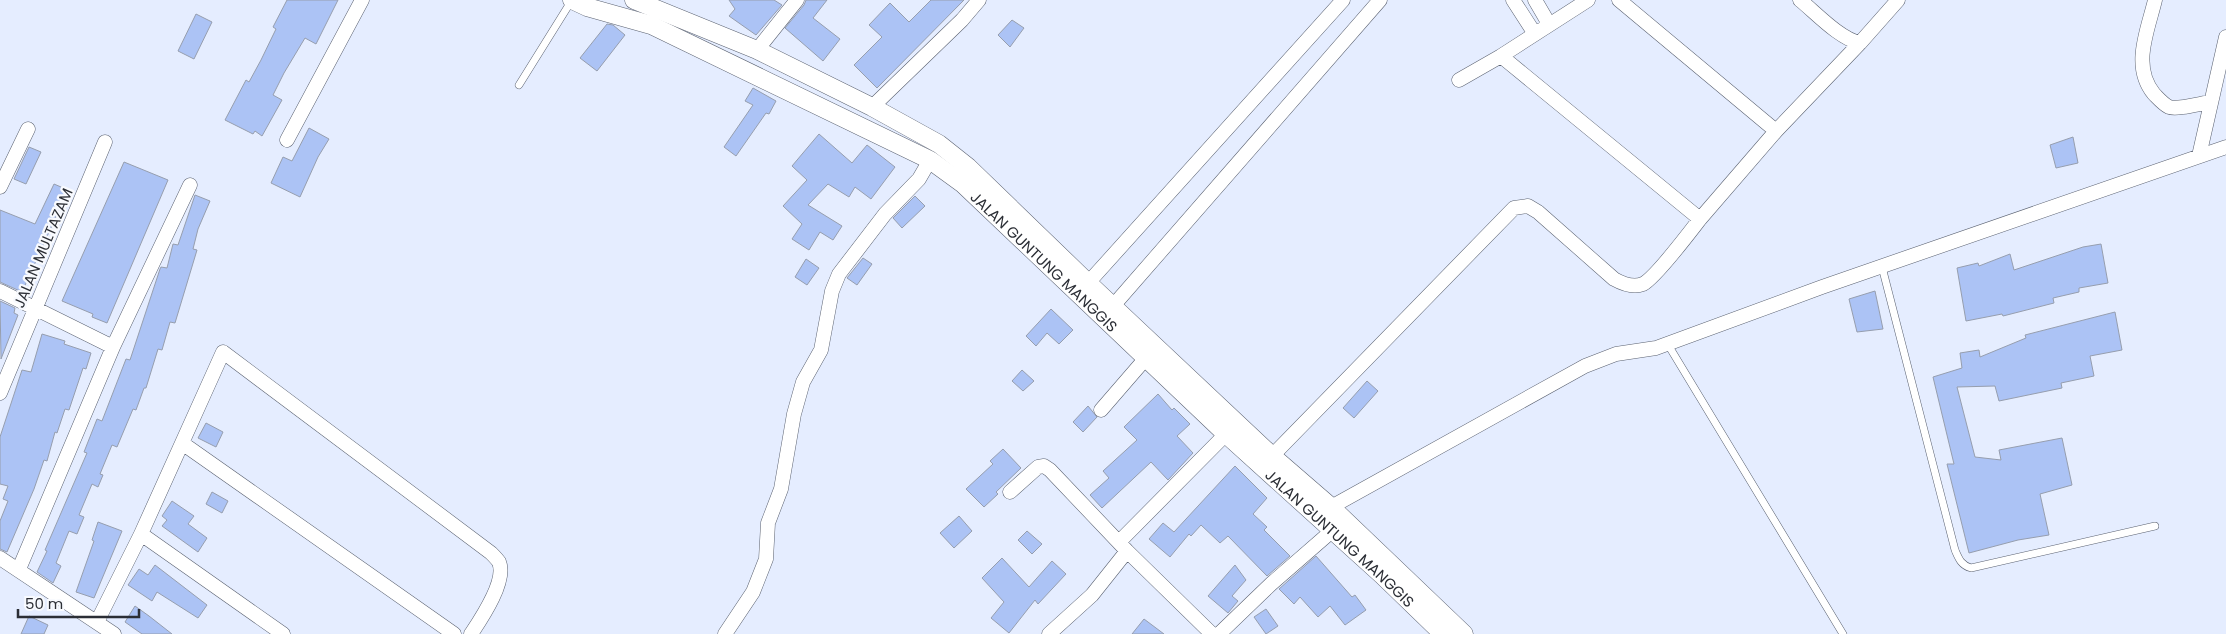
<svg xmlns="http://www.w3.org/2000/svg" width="2226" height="634" viewBox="0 0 2226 634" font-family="Poppins,sans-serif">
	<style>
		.building { fill: #acc3f5; stroke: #969eae }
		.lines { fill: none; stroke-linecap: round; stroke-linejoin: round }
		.service-casing { stroke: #5b6271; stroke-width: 8 }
		.minor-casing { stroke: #5b6271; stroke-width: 15 }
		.tertiary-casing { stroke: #5b6271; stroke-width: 19 }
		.service { stroke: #fff; stroke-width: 7 }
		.minor { stroke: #fff; stroke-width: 14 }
		.tertiary { stroke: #fff; stroke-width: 18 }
		.labels { text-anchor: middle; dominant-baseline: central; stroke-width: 4.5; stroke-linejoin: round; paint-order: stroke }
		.street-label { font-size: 15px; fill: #2b2e35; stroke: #f8fafe }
	</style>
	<rect width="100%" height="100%" fill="#e5edff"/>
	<path class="building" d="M287,0H338L316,44L305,38L284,73L273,95L282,100L262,136L255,131L253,134L225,120L246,80L249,82L261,60L276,29L273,27Z
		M729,0H774L782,5L756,35L729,16L735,9Z
		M806,0H827L813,18L840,39L823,61L785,28L804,5Z
		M931,0H964L877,88L854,65L882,37L869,25L890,3L909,22Z
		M196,14L212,22L194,59L178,51Z
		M1012,20L1024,28L1010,47L998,35Z
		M607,24L613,25L625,35L597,71L580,58Z
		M753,88L776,101L769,114L766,113L736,156L724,147L753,105L745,101Z
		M309,128L329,139L318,157L300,197L271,183L283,157L292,161Z
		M819,134L852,163L867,145L895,167L871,199L855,187L849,197L828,184L808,205L842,226L833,240L820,232L809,250L792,239L802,224L783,206L807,180L792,166Z
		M2073,137L2078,163L2056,168L2050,145Z
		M29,147L41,152L26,184L14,179Z
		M124,162L168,180L107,323L92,317L93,314L62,301Z
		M54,184L68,190L22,292L0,282V210L35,224Z
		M195,195L210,201L198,229L193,249L197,250L175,323L170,322L162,350L158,349L146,388H144L136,410L133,409L117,447L112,445L100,474L103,475L98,487L92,484L79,515L84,517L77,534L69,531L56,563L61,566L53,583L37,572L47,551L45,550L87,453L84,452L97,419L102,421L126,359L130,360L160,269L161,267L167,268L173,244L178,245Z
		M915,196L925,206L902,228L893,218Z
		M2101,244L2108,283L2079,288V292L2053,298L2054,303L2003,316L2002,314L1966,321L1957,268L1978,263L1979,266L2010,254L2014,270L2083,247Z
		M863,258L872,264L857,285L847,278Z
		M806,259L819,268L807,285L795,277Z
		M1875,291L1883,329L1857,332L1849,299Z
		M0,301L15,308L14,313L18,315L1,359Z
		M1051,309L1073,330L1059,344L1047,333L1036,346L1026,336Z
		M2115,312L2122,350L2090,356L2094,376L2061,383L2062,388L1999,401L1995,386L1957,387L1975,457L2001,460L1999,450L2062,438L2072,485L2040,494L2049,535L2018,540L1969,553L1947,464H1954L1933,377L1962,368L1960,353L1979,350L1980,357L2026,338L2025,335Z
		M42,334L65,341L64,344L91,353L86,369L83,368L69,410L65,409L57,433L55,432L47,461L44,460L34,489L7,552L0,549V521L8,501L3,499L8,486L0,484V437L22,370L31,372Z
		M1022,370L1034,381L1023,391L1012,381Z
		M1367,381L1378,391L1354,418L1343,408Z
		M1158,394L1172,410L1174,408L1190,424L1177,436L1193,453L1168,480L1151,462L1102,508L1090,495L1109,478L1103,471L1137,440L1124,427Z
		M1088,406L1097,417L1083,432L1073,422Z
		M206,423L223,432L216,447L198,438Z
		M1003,449L1021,468L996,492L998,494L984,507L966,489L993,464L990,461Z
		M1235,466L1267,498L1253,514L1267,527L1264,530L1290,556L1267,576L1228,536L1220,543L1201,525L1191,536L1189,534L1170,557L1149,539L1163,523L1174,532Z
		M212,492L228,501L222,513L206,504Z
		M172,501L194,516L188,524L207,538L198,552L162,526L167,520L162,516Z
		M959,516L972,531L954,548L940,533Z
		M98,522L122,531L94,598L76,592L94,541L92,540Z
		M1027,531L1042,544L1032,554L1018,540Z
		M1316,556L1352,597L1355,595L1366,610L1345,625L1330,606L1318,617L1300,597L1294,604L1279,589Z
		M1002,558L1029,587L1052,561L1066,574L1038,604L1035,600L1009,633L991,618L1004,602L982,578Z
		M155,565L207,605L198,618L157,592L152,601L128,585L139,569L148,575Z
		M1235,565L1246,580L1232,596L1238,601L1228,613L1208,596Z
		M135,606L149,616L172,634H142L125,622Z
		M1266,609L1278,626L1266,634L1254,617Z
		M29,616L48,625L44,634H21Z
		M1144,619L1164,634H1132Z"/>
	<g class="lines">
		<defs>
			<path id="service" d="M519,85L572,0
				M1882,267L1955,550C1959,559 1961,565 1971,568L2155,526
				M1667,343L1843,634"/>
			<path id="minor" d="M1513,0L1535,34
				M1535,0L1549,24
				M1588,0L1501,56L1700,219L1776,131L1860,43
				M1619,0L1776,131
				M1800,0C1816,13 1840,39 1860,43L1898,0
				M2155,0C2148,30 2131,66 2154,94C2158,98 2163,104 2169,107C2177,110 2202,103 2211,102
				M757,50L797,0
				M1459,80L1501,56
				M872,107L962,20L979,0
				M287,140L362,0
				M2199,156L2226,37
				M0,187L28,129
				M1088,283L1343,0
				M0,291L113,347
				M1113,306L1380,0
				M0,393L105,142
				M1101,410L1146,358
				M182,443L454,634
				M1272,456L1514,208L1528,206L1538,212L1614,279C1623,284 1633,288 1643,284C1655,278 1690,232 1700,219
				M1010,492L1038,467L1044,466L1050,470L1127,551L1212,634
				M1331,507L1585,366L1616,354L1656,348L1822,287L2226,147
				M141,534L283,634
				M1119,542L1226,434
				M0,558L114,634
				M19,569L113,347L190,185
				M97,622L141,534L223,352L491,553C494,556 497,559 499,562C507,581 481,619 471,634
				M725,634L753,592L766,559L768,523L781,489L794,414L803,382L821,350L832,291L839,274L885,214L919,179L930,160
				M1049,634L1092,595L1127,551
				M1219,634L1271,584L1333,530"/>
			<g id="tertiary">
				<path id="s1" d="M572,0L587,7L651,25L930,160L963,184L1226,434L1382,575L1443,634"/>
				<path d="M634,0L757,50L872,107L939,144L968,167L1088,283L1272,456L1331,507L1464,634"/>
			</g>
		</defs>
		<use href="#service" class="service-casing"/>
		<use href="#minor" class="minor-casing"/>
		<use href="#tertiary" class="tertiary-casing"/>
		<use href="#service" class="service"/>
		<use href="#minor" class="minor"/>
		<use href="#tertiary" class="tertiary"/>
	</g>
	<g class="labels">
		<g class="street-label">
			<text transform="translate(43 248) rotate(-67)">JALAN MULTAZAM</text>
			<text stroke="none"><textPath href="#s1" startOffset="546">JALAN GUNTUNG MANGGIS</textPath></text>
			<text stroke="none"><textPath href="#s1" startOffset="951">JALAN GUNTUNG MANGGIS</textPath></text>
		</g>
	</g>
	<path d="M18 609v8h121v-8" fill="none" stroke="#2b2e35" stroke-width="2.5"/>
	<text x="25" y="609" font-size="15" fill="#2b2e35" stroke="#f8fafe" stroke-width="4" paint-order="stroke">50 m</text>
</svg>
